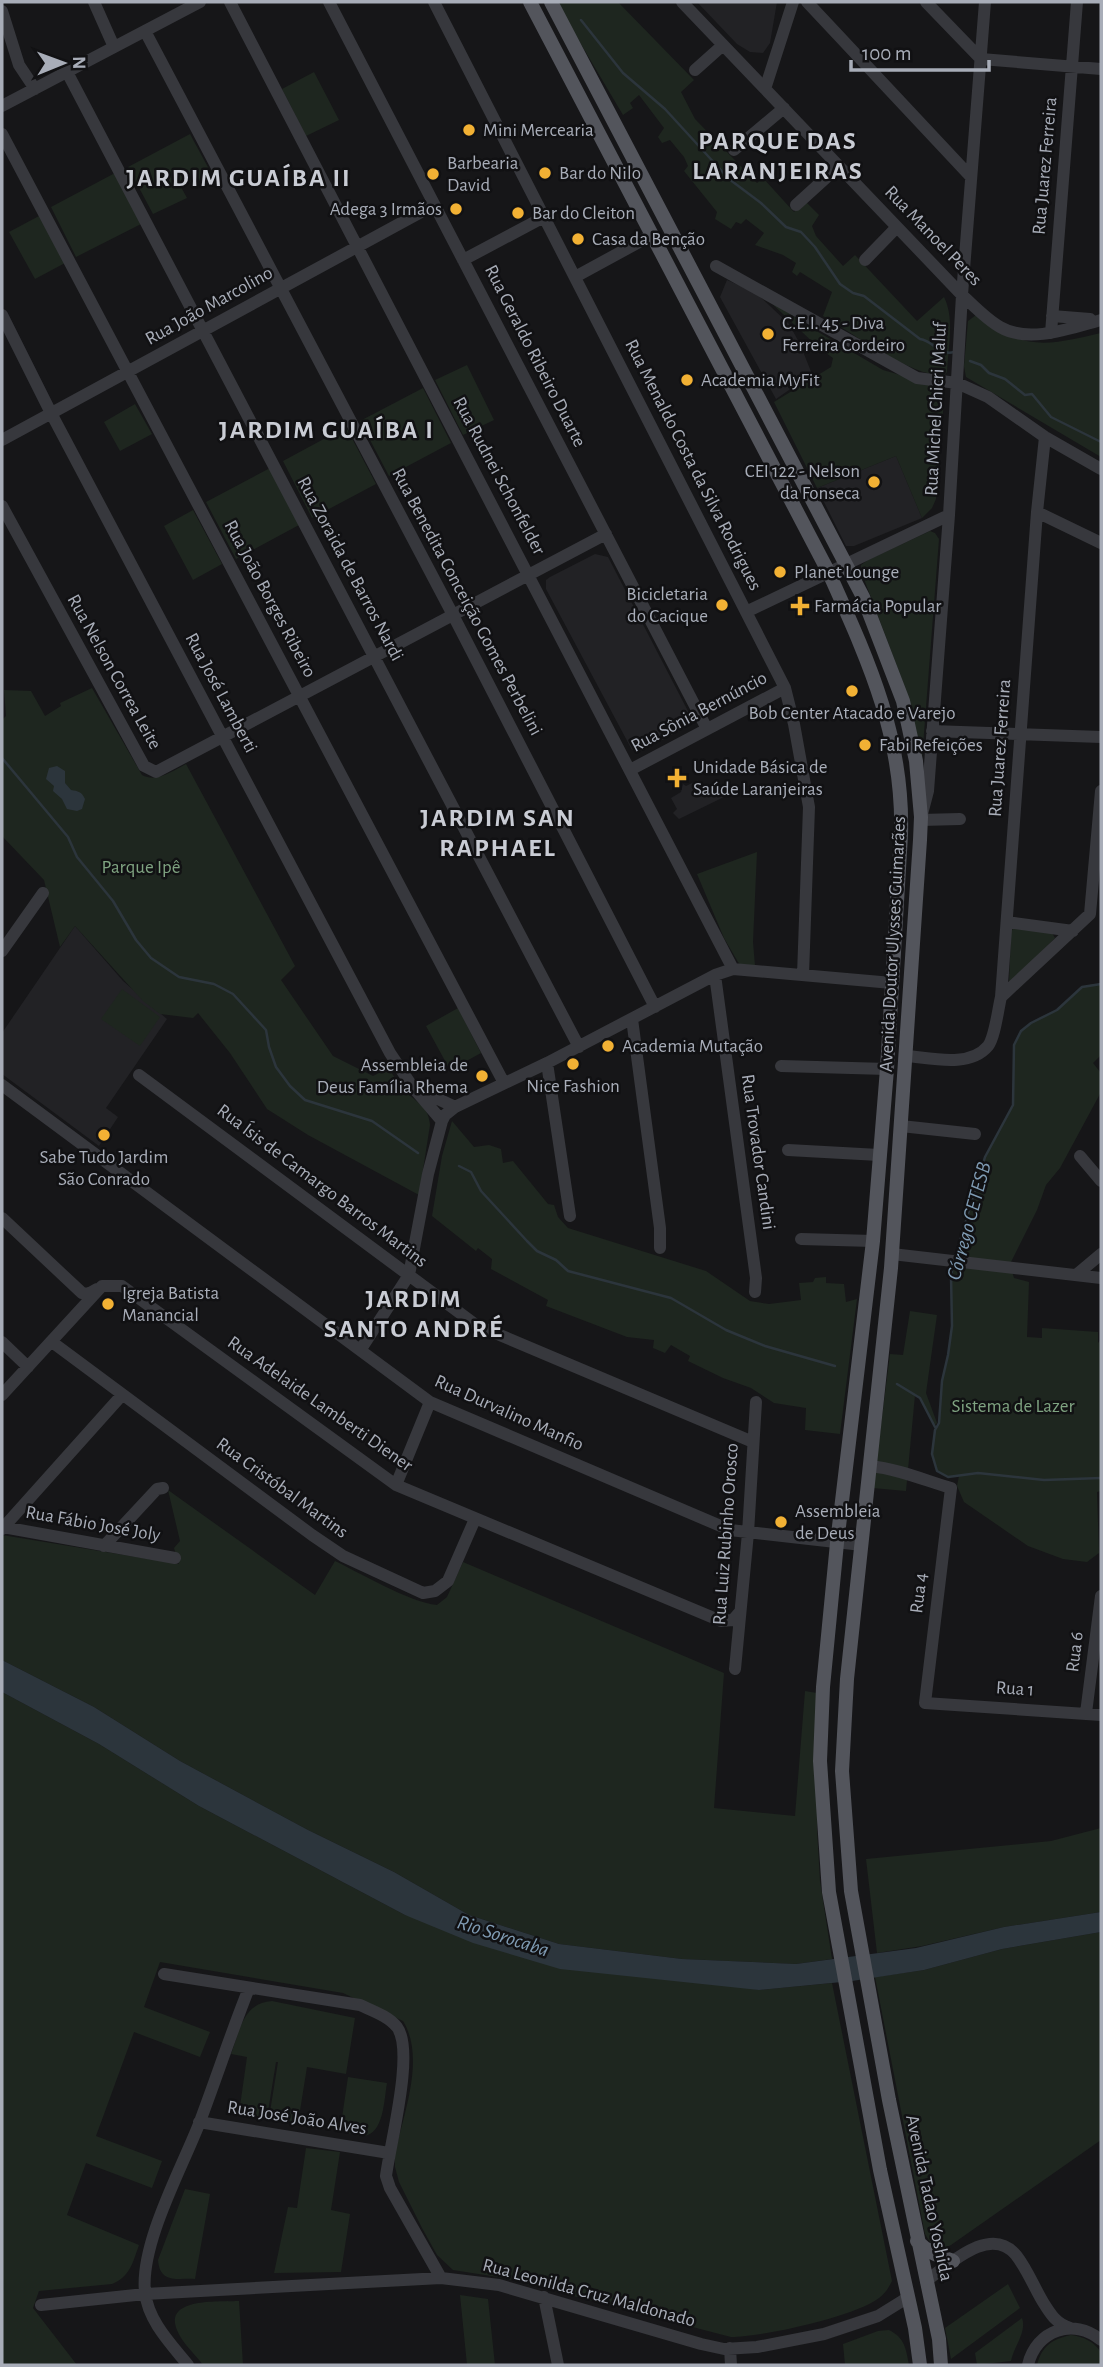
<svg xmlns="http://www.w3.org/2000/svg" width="1103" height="2367" viewBox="0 0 1103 2367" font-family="'Alegreya Sans',sans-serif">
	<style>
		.built { fill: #222225 }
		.green { fill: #1e261f }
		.water { fill: #2c353c }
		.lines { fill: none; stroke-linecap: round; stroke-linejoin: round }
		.stream { stroke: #2c353c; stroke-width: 2.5 }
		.minor { stroke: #37383d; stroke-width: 12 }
		.major { stroke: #53555c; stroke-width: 14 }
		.poi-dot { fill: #f2b134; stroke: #111113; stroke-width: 2.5 }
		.labels { text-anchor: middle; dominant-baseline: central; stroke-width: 5; stroke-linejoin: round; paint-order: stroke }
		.poi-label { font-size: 19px; fill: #a8adb8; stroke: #111113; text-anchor: start }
		.street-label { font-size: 19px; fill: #a8adb8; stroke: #111113 }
		.park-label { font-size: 19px; fill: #7fa381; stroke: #111113 }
		.water-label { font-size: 21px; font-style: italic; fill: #7f9bb3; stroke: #111113 }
		.district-label { font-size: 26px; font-weight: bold; letter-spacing: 2px; fill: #c9ccd4; stroke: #111113 }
	</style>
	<rect width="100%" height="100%" fill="#161618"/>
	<path class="built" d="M697,2H777L770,43L763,53L750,52L737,44Z
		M727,280L755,292L789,324L800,344L812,374L776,399L720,297Z
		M896,456L922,518L854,546H846L817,488Z
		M595,554L608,557L690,715L688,726L642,751L632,750L546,589V580L550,577Z
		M698,780L703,789L719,782L726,796L679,819L673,813L677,809L671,798L681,792L683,784L686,786Z
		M75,926L123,981L167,1019L106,1108L118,1117L99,1146L2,1074V1033Z"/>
	<path class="green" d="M556,2H618L694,80L681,92L695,119L757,183L763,178L794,212L805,201L819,215L812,226L816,236L843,266L855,255L917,321L944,297C955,319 948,347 947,372L944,376C909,375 854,334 823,316L832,292L800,272L797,276L792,272L796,263L783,255L755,245L764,233L746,219L741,224L736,222L731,229L715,219L717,212L684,171L688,166L684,157L670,140L662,143L658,137L664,128L639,95L630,103L633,108L623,115Z
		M314,72L339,120L306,136L282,89Z
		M190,134L216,182L204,188L198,178L181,187L187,198L153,214L128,167Z
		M115,173L141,224L76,257L51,207Z
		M39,216L65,263L35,279L9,232Z
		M766,298L808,326L883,370L945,388L936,499L932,508L922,518L896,456L817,488L774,402L831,367L833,358L819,348Z
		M976,315C988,322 1001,331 1014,337C1041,349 1074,339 1101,333V457L966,377L964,366L968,321Z
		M467,365L494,420L463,435L435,380Z
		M423,388L451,443L389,476L360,421Z
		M135,404L152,434L120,451L104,422Z
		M346,427L376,484L312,518L283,461Z
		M270,468L299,525L236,559L206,502Z
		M193,510L222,564L193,580L164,526Z
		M930,531L935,533L939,539L922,759L904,685L861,571V565L868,560Z
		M92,688L142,775C157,783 172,771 186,764L295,966L281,980L333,1056L373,1076L389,1068C393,1075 397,1082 402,1088C413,1101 429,1105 430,1125L419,1195L308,1135L267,1109L230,1053L198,1013L193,1018L160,1014L143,1001L75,926L60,947L44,880L2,836V720L6,716L4,690L31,691L45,716L61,706L60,703Z
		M757,852L753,942L755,966L740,964L738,962L724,938L697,874Z
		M1014,927L1052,933L1055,938L1009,984L1011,932Z
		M1093,984H1101V1055L1093,1063L1101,1073V1092L1060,1168L1046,1185L1037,1210L1010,1264L1014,1278L1029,1282L1027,1337L1042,1338V1328L1098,1332V1343L1101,1339V1491L1097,1492L1099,1553L1087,1562L1063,1559L1028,1546L964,1502L957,1486L959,1476L948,1477L937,1471L932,1454L935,1430L939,1423L942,1381L948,1355L952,1326L951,1276L957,1249L970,1212L985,1157L1013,1105L1014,1045L1021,1031L1031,1023L1057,1010L1082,987Z
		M122,989L160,1017L140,1046L101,1019Z
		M458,1008L481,1053L450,1070L426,1026Z
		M452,1121L474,1147L489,1145L501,1149L503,1163L513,1161L548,1204L554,1205L558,1217L568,1228L706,1271L750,1301L769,1304L801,1300L799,1283L813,1282L815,1278L826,1277V1283L844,1284L846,1302L857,1299L840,1434L805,1430L806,1408L774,1403L751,1388L723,1378L688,1361L690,1356L671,1345L665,1353L653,1348L654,1340L627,1337L546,1306L548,1300L491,1269L492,1259L478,1248L476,1251L432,1216L442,1156Z
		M910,1311L937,1315L926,1393L937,1423L935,1425L920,1398L915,1395L906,1491L873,1488L890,1354L903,1355Z
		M168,1490L315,1595L335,1561C362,1574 409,1602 437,1605L447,1597L463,1562L724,1673L714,1808L795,1816L805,1691L817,1693V1829L820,1881L832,1959L796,1964L682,1959L559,1944L469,1915L394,1872L308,1830L180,1761L94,1707L2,1660V1535L179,1564L174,1548L180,1541Z
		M2,1692L99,1744L199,1806L405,1915L759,1990L832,1983L892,2281C889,2287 885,2294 879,2298C854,2317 762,2337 731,2337L504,2278L453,2270L437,2255L422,2228L399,2182L395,2167V2154C403,2115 426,2058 403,2021L343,1993L160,1962L144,2007L210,2032L200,2057L134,2032L96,2136L162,2161L152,2188L86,2163L67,2215L139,2245C133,2262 130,2277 112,2284L39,2291L33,2308L77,2365H2Z
		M1101,1828V1912L1004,1927L922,1946L877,1953L866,1859L1051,1841Z
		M1101,1932V2140L951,2245C938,2252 931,2245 925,2234L875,1977L924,1970L1002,1949Z
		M272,2001L355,2018L346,2074L307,2067L298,2123L269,2118L278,2062H276L267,2118L239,2113L247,2057L231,2054C240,2030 243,2003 272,2001Z
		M348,2077L387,2083C384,2099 384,2135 363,2136C356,2136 347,2132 340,2131Z
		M306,2148L340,2152L331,2210L350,2214L341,2272L274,2273L288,2207L297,2208Z
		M185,2189L210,2194L195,2279C177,2278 160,2284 158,2260Z
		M1008,2284L1020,2308L951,2359L945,2328Z
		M460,2295L488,2299L495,2365H467Z
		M239,2301L243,2365H203C195,2354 182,2343 177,2330C163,2297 221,2302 239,2301Z
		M1022,2318C1027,2332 1014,2346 1011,2361L977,2365L975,2353Z
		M889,2330C905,2338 906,2349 909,2365H845L843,2344L878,2331Z
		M1071,2335C1084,2337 1093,2341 1101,2352V2365H1037C1042,2346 1052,2339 1071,2335Z"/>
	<path class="water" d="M57,766L65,771V783L71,790C78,791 82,792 85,799L82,809L77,811L67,809L62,799L53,791L54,786L46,779L49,768Z
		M2,1660L94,1707L180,1761L308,1830L394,1872L469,1915L559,1944L682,1959L796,1964L916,1948L1004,1927L1101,1912V1932L1002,1949L924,1970L852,1981L759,1990L560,1969L473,1943L405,1915L199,1806L99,1744L2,1692Z"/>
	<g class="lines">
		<path class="stream" d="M581,20L623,73L665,109L729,179L761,203L786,227L801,232L815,247L840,284L853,293L864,296L920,339C934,341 939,356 954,352
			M970,361L981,365L989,373L1005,379L1025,395L1032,394L1051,417L1101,442
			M2,758L68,837L77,857L113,901L136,940L151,958L179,977L214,984L233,994L266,1030L269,1047L276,1067L290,1086L305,1100L372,1121L418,1153
			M459,1166L471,1172L481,1191L527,1241L537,1251L556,1260L568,1271L671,1298L726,1330L765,1346L835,1366
			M955,1258L985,1157L1013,1105L1014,1045L1021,1031L1031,1023L1057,1010L1082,987L1101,984
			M953,1265L951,1276L952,1326L948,1355L942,1381L939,1423L935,1430L932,1454L937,1471L948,1477L978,1473L1044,1480L1101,1478
			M897,1384L920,1398L935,1427"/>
		<path class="minor" d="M94,2L114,47
			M230,2L733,969
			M329,2L707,729
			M434,2L785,688L794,724L809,807L803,975
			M682,2L962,295C974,306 986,319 1000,327C1029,344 1071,328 1101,320
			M807,2L971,177
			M926,2L981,59L1101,69
			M2,11L19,65L35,89
			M145,31L453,615L655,1007
			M695,70L723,45
			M67,72L579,1047
			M765,89L793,2
			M2,106L200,2
			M2,134L504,1083
			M734,150L784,108
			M796,205L839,166
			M463,260L544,217
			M865,260L897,227
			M716,266L917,378L957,383L988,397L1045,437L1101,469
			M575,277L652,235
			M2,315L51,413L390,1053L412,1086L442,1121
			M1052,316L1090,319
			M1051,333L1077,2
			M2,440L434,205
			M2,506L144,766L156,772L606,534
			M1037,512L1101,543
			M748,611L949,515
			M932,731L1101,737
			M630,770L785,688
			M922,814L928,791L949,515L962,295L985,2
			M921,820L960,819
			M1007,922L1073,931
			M2,951L43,893
			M715,975L756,1278L755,1292
			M1001,997L1090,914L1101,791
			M632,1019L660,1228V1248
			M907,1056C931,1058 970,1068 988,1046C995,1037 998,1009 1001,997L1037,512L1045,437
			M547,1063L570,1216
			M781,1066L887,1069
			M139,1075L476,1325L753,1442
			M2,1085L430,1402L730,1530L862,1545
			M417,1089L455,1107
			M901,1126L975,1134
			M788,1150L879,1155
			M1080,1156L1101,1181
			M2,1218L82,1293L88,1294L97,1289
			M801,1239L873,1241
			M892,1254L1101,1278
			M1076,1275L1101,1254
			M2,1342L28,1367
			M52,1342L312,1535L343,1556L423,1593L435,1591L448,1581L475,1519
			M361,1349L409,1275L428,1174L442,1121L445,1115L455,1107L547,1063L715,975L733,969L892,983
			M2,1395L102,1286H122L396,1485L721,1621L733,1620L739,1613
			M870,1466C898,1469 924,1480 951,1488L925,1703L1101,1715
			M396,1485L430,1402
			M3,1527L175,1558
			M2,1529L122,1395
			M104,1546L157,1489L163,1488
			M735,1669L748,1533L756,1402
			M1086,1713L1101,1596
			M164,1974L360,2005C373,2011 388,2016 397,2027C415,2051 390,2144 386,2176L390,2188L441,2278
			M199,2122L389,2153
			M926,2281C949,2265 990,2224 1016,2255C1027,2269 1034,2287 1043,2302C1051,2315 1056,2323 1070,2328
			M544,2297L558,2365
			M41,2305L145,2294L441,2278L499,2285L701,2344L724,2349L757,2347L824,2334L878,2316L907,2298
			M730,2348L731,2365
			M188,2365C171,2344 148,2321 145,2292C140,2244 181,2170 199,2124C216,2079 231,2033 249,1988
			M1028,2365C1036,2330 1074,2317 1101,2340"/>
		<path class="major" d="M530,2L829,573C868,660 904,737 901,835L887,1069L873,1241L837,1543L823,1687L820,1761L829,1892L880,2170L915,2328L920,2365
			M551,2L863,597L903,701L916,761L921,817L920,840L891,1268L847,1679L842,1771L851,1891L889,2100L939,2339L941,2365
			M917,2241C927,2252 939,2256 953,2261"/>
	</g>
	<g class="poi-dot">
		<circle cx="469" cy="130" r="7"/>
		<circle cx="545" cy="173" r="7"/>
		<circle cx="433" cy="174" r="7"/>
		<circle cx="456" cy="209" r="7"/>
		<circle cx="518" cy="213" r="7"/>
		<circle cx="578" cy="239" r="7"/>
		<circle cx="768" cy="334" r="7"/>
		<circle cx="687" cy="380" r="7"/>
		<circle cx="874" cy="482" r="7"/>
		<circle cx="780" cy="572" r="7"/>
		<circle cx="722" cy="605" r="7"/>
		<path d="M796.5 595.5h7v7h7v7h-7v7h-7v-7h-7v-7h7z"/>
		<circle cx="852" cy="691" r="7"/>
		<circle cx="865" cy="745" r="7"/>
		<path d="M673.5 767.5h7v7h7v7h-7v7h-7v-7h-7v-7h7z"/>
		<circle cx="608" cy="1046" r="7"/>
		<circle cx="573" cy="1064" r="7"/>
		<circle cx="482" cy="1076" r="7"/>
		<circle cx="104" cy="1135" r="7"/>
		<circle cx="108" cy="1304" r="7"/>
		<circle cx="781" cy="1522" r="7"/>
	</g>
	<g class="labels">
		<g class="poi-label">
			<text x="483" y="130">Mini Mercearia</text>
			<text x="447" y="163">Barbearia<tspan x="447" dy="22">David</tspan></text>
			<text x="559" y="173">Bar do Nilo</text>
			<text x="442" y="209" text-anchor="end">Adega 3 Irmãos</text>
			<text x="532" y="213">Bar do Cleiton</text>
			<text x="592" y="239">Casa da Benção</text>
			<text x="782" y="323">C.E.I. 45 - Diva<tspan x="782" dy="22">Ferreira Cordeiro</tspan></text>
			<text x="701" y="380">Academia MyFit</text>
			<text x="860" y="471" text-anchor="end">CEI 122 - Nelson<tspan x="860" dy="22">da Fonseca</tspan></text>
			<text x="794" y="572">Planet Lounge</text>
			<text x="708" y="594" text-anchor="end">Bicicletaria<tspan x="708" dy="22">do Cacique</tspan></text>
			<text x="814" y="606">Farmácia Popular</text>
			<text x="852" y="713" text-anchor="middle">Bob Center Atacado e Varejo</text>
			<text x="879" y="745">Fabi Refeições</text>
			<text x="693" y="767">Unidade Básica de<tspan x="693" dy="22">Saúde Laranjeiras</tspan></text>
			<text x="622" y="1046">Academia Mutação</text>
			<text x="468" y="1065" text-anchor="end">Assembleia de<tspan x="468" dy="22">Deus Família Rhema</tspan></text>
			<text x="573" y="1086" text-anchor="middle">Nice Fashion</text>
			<text x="104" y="1157" text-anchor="middle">Sabe Tudo Jardim<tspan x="104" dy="22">São Conrado</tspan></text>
			<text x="122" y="1293">Igreja Batista<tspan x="122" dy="22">Manancial</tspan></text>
			<text x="795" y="1511">Assembleia<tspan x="795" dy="22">de Deus</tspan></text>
		</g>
		<g class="street-label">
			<text transform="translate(1045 166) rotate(-85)">Rua Juarez Ferreira</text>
			<text transform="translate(933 236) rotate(46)">Rua Manoel Peres</text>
			<text transform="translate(209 306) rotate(-29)">Rua João Marcolino</text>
			<text transform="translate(535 356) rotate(63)">Rua Geraldo Ribeiro Duarte</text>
			<text transform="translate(936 409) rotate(-87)">Rua Michel Chicri Maluf</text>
			<text transform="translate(693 465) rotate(63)">Rua Menaldo Costa da Silva Rodrigues</text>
			<text transform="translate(499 476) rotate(62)">Rua Rudnei Schonfelder</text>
			<text transform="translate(350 569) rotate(62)">Rua Zoraida de Barros Nardi</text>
			<text transform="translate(270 599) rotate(62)">Rua João Borges Ribeiro</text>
			<text transform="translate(467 602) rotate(62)">Rua Benedita Conceição Gomes Perbelini</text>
			<text transform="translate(114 672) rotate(61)">Rua Nelson Correa Leite</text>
			<text transform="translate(221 693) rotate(62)">Rua José Lamberti</text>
			<text transform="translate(699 712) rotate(-28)">Rua Sônia Bernúncio</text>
			<text transform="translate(1000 748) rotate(-86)">Rua Juarez Ferreira</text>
			<text transform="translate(893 944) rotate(-87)">Avenida Doutor Ulysses Guimarães</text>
			<text transform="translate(758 1152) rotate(82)">Rua Trovador Candini</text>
			<text transform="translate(322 1186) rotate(37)">Rua Ísis de Camargo Barros Martins</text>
			<text transform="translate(320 1404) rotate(35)">Rua Adelaide Lamberti Diener</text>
			<text transform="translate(509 1413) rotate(24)">Rua Durvalino Manfio</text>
			<text transform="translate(282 1488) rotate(36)">Rua Cristóbal Martins</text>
			<text transform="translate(93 1524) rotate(10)">Rua Fábio José Joly</text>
			<text transform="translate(726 1534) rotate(-86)">Rua Luiz Rubinho Orosco</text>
			<text transform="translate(919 1593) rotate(-83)">Rua 4</text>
			<text transform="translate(1075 1652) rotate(-83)">Rua 6</text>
			<text transform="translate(1015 1689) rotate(4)">Rua 1</text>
			<text transform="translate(297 2118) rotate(9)">Rua José João Alves</text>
			<text transform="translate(929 2198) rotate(78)">Avenida Tadao Yoshida</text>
			<text transform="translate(589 2293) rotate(15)">Rua Leonilda Cruz Maldonado</text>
		</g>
		<g class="park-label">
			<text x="141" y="867">Parque Ipê</text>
			<text x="1013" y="1406">Sistema de Lazer</text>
		</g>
		<g class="water-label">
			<text transform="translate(969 1221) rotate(-75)">Córrego CETESB</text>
			<text transform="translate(503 1936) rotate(18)">Rio Sorocaba</text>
		</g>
		<g class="district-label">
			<text x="778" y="141">PARQUE DAS<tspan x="778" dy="30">LARANJEIRAS</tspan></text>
			<text x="239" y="178">JARDIM GUAÍBA II</text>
			<text x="327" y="430">JARDIM GUAÍBA I</text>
			<text x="498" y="818">JARDIM SAN<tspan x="498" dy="30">RAPHAEL</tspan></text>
			<text x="414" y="1299">JARDIM<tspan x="414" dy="30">SANTO ANDRÉ</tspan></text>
		</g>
	</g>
	<rect width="1103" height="2367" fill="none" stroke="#a8adb8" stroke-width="7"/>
	<g transform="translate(63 63) rotate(89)" stroke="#111113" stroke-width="5" paint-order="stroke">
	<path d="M0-5L12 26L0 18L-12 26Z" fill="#a8adb8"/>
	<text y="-10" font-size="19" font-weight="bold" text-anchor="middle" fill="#a8adb8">N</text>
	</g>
	<path d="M851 60v10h138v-10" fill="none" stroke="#a8adb8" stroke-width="3.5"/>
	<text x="862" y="60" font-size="21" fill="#a8adb8" stroke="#111113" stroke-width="5" paint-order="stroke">100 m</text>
</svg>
